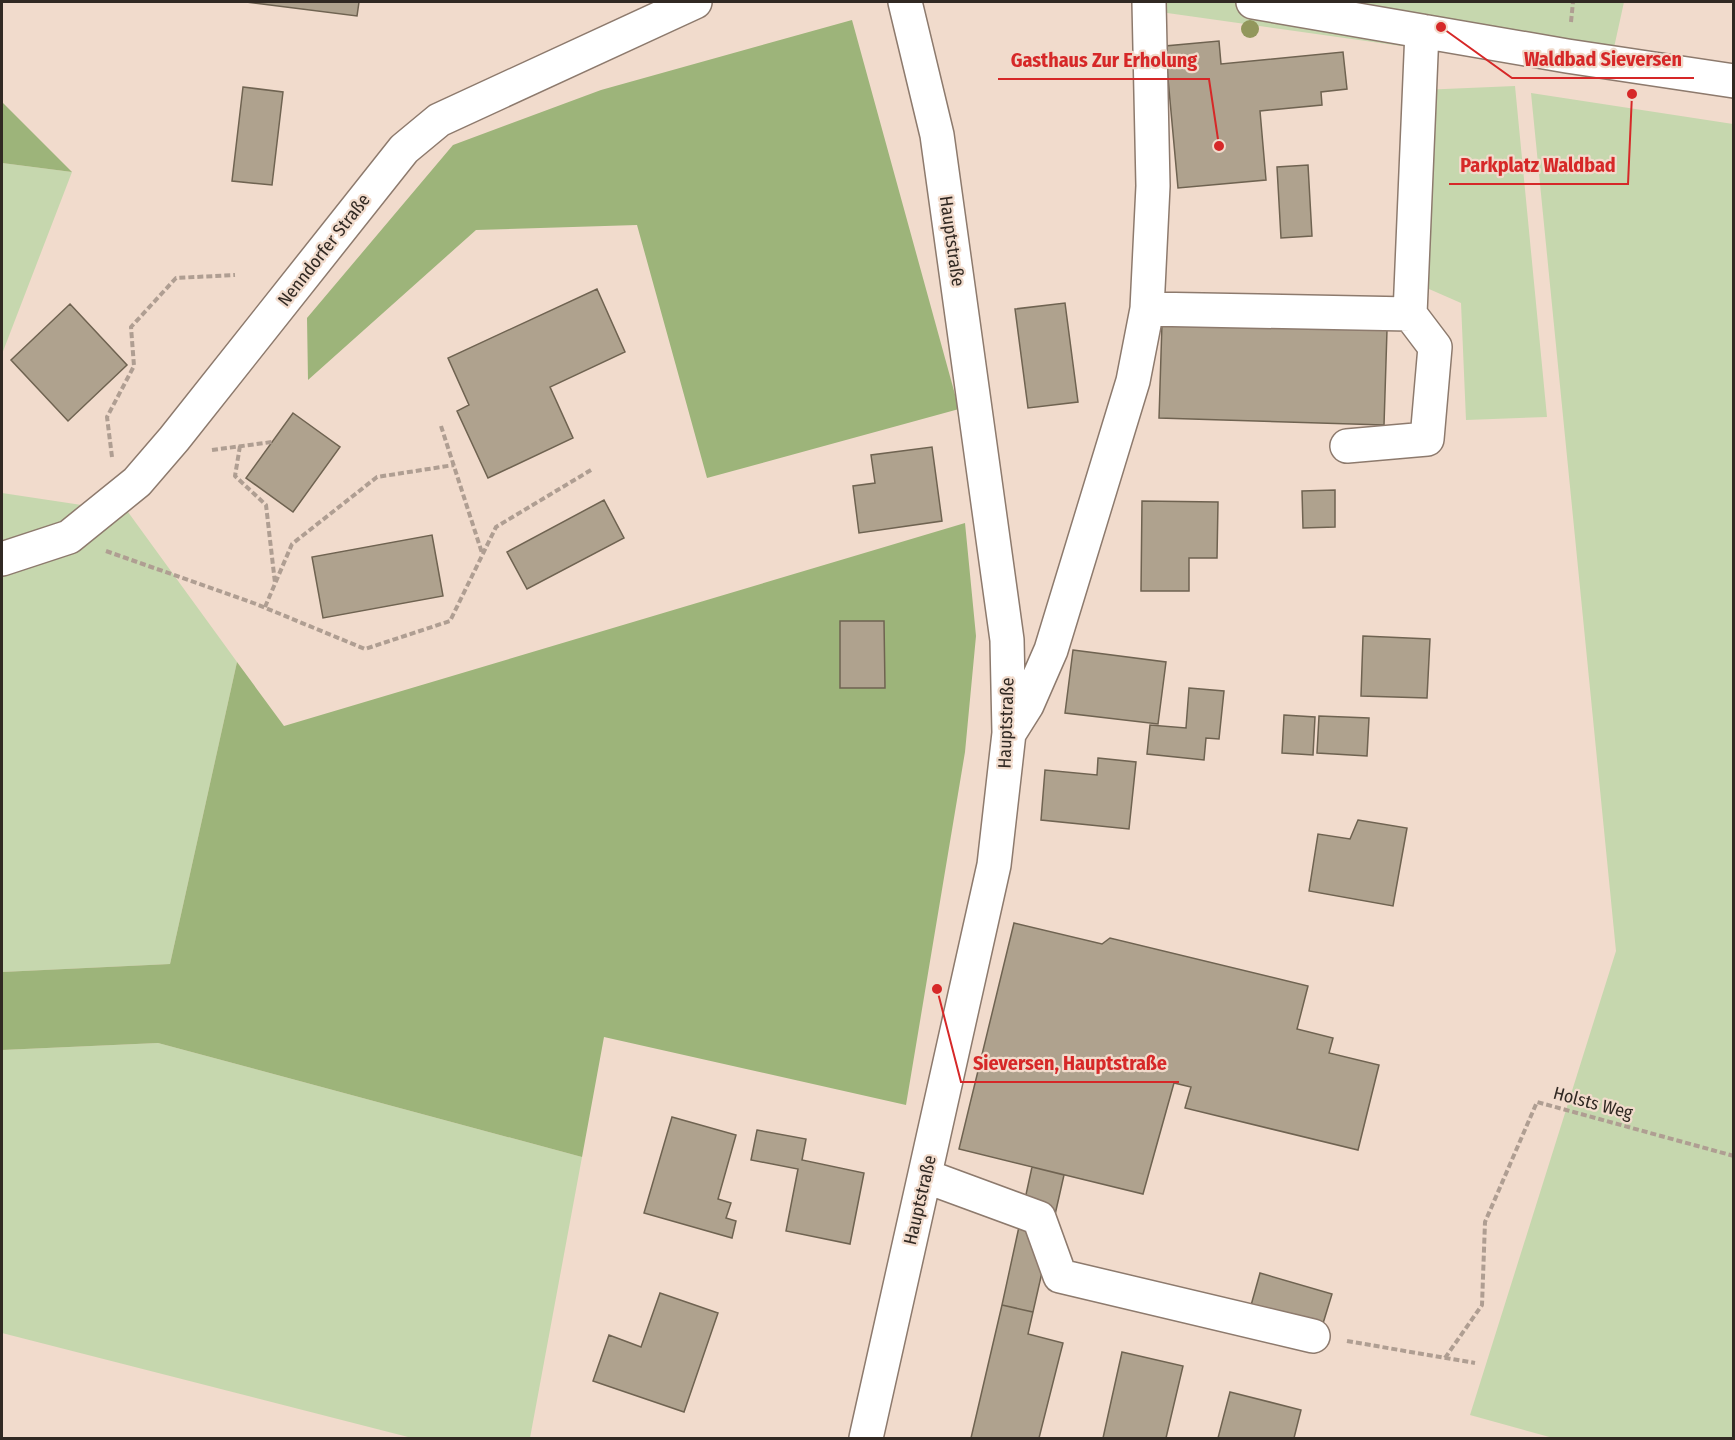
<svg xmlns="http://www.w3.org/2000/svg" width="1735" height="1440" viewBox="0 0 1735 1440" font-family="'Fira Sans Condensed',sans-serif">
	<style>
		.green { fill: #c6d7ae }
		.forest { fill: #9db47a }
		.building { fill: #afa28e; stroke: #6f6351; stroke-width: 1.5 }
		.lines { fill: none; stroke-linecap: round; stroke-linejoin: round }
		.minor-casing { stroke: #8d7a6d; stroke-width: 36 }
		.path { stroke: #af9e92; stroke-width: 4; stroke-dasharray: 6 3; stroke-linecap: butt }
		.minor { stroke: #fff; stroke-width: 33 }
		.tree { fill: #92975c }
		.labels { text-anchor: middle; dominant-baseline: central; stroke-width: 4.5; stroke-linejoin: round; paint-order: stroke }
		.street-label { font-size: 18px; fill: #312923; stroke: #f1dbcc }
		.leader { fill: none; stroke: #d62828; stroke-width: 2 }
		.callout-dot { fill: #d62828; stroke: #f1dbcc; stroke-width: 2 }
		.callout-label { font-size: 20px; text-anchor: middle; font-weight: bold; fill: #d62828; stroke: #f1dbcc; stroke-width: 4.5; stroke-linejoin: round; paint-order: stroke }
	</style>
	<rect width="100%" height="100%" fill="#f1dbcc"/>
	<path class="green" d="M1142,2H1624L1608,75L1146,10Z
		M1515,86L1547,417L1466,420L1461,303L1429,289L1421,90Z
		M1531,93L1733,124V1438H1553L1470,1415L1616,951Z
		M2,163L72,172L2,354Z
		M2,493L128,512L237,662L170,964L2,972Z
		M158,1043L582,1157L530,1438H412L2,1333V1050Z"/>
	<path class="forest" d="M852,20L959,409L707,478L637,225L476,230L308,380L307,318L453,145L601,90Z
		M2,102L72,172L2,163Z
		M965,523L976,636L965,752L906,1105L604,1037L582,1157L158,1043L2,1050V972L170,964L237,662L284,726Z"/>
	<path class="building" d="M246,2H359L357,16Z
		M1219,41L1221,64L1343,52L1347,89L1321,92L1322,105L1260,111L1266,180L1178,188L1165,46Z
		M243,87L283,92L272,185L232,181Z
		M1308,165L1312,236L1281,238L1277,167Z
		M597,289L625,352L550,387L573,438L488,478L457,411L469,405L448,358Z
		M1065,303L1078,402L1028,408L1015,309Z
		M70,304L127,365L68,421L11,360Z
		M1162,323L1387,330L1384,425L1159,418Z
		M293,413L340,447L293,512L246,478Z
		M932,447L942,521L859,533L853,486L875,483L871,455Z
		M1335,490V527L1303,528L1302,491Z
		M604,500L624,538L527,589L507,552Z
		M1142,501L1218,502L1217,558H1189V591H1141Z
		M432,535L443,596L323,618L312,557Z
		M840,621H884L885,688H840Z
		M1363,636L1430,639L1427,698L1361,696Z
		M1073,650L1166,662L1158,724L1065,713Z
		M1189,688L1224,691L1219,739L1206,738L1204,760L1147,754L1150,725L1186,728Z
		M1284,715L1315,717L1313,755L1282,753Z
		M1319,716L1369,718L1367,756L1317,753Z
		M1098,758L1136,762L1129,829L1041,820L1045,770L1097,775Z
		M1358,820L1407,828L1393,906L1309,891L1318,834L1350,839Z
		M1014,923L1102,944L1110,938L1308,986L1297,1029L1333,1038L1329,1053L1379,1065L1358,1150L1185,1108L1191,1087L1174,1083L1143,1194L959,1149Z
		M672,1117L736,1135L718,1199L731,1203L726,1218L736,1221L732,1238L644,1213Z
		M757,1130L806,1139L802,1160L864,1173L850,1244L786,1231L798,1169L751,1160Z
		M1032,1167L1064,1175L1033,1312L1002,1305Z
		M1260,1273L1332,1294L1321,1330L1250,1309Z
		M660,1293L718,1313L684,1412L593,1381L609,1335L641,1347Z
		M1002,1305L1033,1312L1028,1334L1063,1343L1039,1438H971Z
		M1122,1352L1183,1366L1166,1438H1103Z
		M1230,1392L1301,1410L1294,1438H1218Z"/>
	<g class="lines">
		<defs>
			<path id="minor" d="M1253,2L1567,56L1734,81
				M1147,309L1410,314L1422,31
				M1347,446L1427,439L1435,347L1410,314
				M2,559L69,537L137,482L174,439L404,149L439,120L695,2
				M1010,732L1027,705L1051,650L1133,381L1147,309L1153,186L1149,2
				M925,1176L1039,1218L1060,1276L1313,1336
				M866,1438L994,865L1009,733L1007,640L937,135L905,2"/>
		</defs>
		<use href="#minor" class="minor-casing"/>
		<path class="path" d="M1571,22L1573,2
			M441,426L482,553
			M240,446L235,476L266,505L275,583
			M212,450L272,442
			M112,457L107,417L134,366L131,327L176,278L235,275
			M106,551L256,604L365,649L450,621L496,527L591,470
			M265,607L292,544L377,477L454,465
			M1347,1341L1475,1363
			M1445,1358L1482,1305L1485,1222L1537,1102L1734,1156"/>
		<use href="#minor" class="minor"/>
	</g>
	<circle class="tree" cx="1250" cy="29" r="9"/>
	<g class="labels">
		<g class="street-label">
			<text transform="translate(952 241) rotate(82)">Hauptstraße</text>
			<text transform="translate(324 250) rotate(-52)">Nenndorfer Straße</text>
			<text transform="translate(1006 723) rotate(-88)">Hauptstraße</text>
			<text transform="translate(1593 1103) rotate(15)">Holsts Weg</text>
			<text transform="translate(920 1200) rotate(-77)">Hauptstraße</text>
		</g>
	</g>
	<path class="leader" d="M1441 27L1512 78H1694M1219 146L1209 79H998M1632 94L1628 184H1449M937 989L961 1082H1179"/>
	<g class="callout-dot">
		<circle cx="1441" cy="27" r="6"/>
		<circle cx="1219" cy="146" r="6"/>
		<circle cx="1632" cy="94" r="6"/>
		<circle cx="937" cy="989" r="6"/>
	</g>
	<g class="callout-label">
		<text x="1603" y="66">Waldbad Sieversen</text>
		<text x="1104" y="67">Gasthaus Zur Erholung</text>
		<text x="1538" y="172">Parkplatz Waldbad</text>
		<text x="1070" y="1070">Sieversen, Hauptstraße</text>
	</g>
	<rect width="1735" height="1440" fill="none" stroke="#312923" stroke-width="6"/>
</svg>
